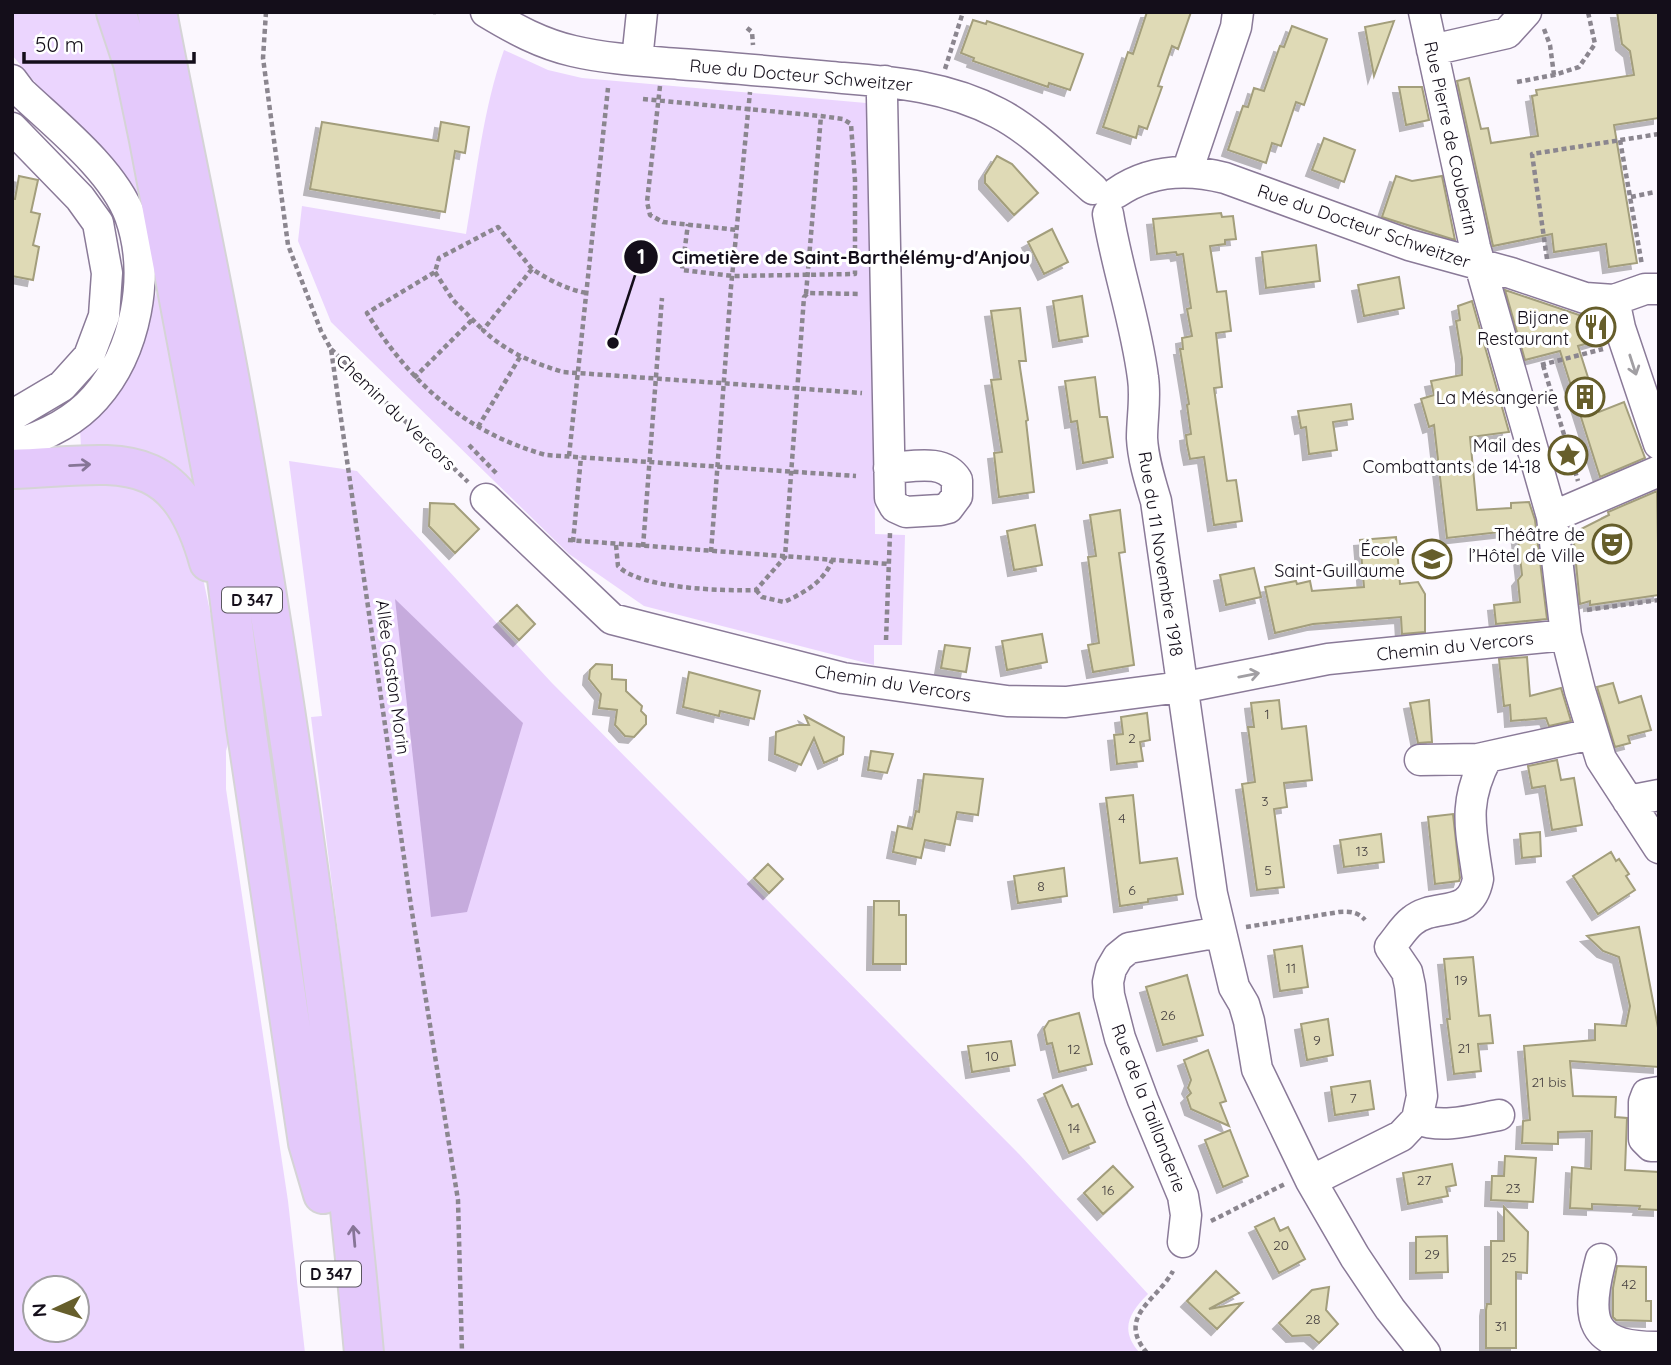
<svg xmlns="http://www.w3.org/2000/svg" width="1671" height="1365" viewBox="0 0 1671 1365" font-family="Quicksand,sans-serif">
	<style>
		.green { fill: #ebd5fe; fill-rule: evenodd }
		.water { fill: #c6abdd }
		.building { fill: #dfdab6; stroke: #a39e7c; stroke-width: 2; filter: url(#shadow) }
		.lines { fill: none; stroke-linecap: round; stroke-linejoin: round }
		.minor-casing { stroke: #8a7a98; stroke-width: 33 }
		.highway-casing { stroke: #d5d4d6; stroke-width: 42 }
		.path { stroke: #8b868f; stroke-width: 4.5; stroke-dasharray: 5 3.5; stroke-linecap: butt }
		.minor { stroke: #fff; stroke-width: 30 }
		.highway { stroke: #e4c9fb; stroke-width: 38 }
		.oneway { stroke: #a19fa3 }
		.oneway2 { stroke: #867596 }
		.labels { text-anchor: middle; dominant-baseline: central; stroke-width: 6; stroke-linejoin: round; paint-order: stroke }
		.number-label { font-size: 14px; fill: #474141 }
		.shield { fill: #fff; stroke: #5a565f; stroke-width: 2 }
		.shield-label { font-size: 16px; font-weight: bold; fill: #140e1a }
		.street-label { font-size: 18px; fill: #140e1a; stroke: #fff }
		.poi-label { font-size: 18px; fill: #140e1a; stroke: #fff; text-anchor: end }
		.leader { fill: none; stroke: #140e1a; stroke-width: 2.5 }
		.callout-dot { fill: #140e1a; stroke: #fff; stroke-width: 2.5 }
		.mark-label { font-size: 21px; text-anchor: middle; font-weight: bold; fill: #fff }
		.callout-label { font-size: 19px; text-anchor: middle; font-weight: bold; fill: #140e1a; stroke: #fff; stroke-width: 6; stroke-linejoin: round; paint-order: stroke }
	</style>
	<defs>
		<filter id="shadow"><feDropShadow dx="-6" dy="6" stdDeviation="0" flood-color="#0004"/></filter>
	</defs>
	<rect width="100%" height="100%" fill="#fbf7fe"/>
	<path class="green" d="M12,12H107L149,203L138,204L12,55Z
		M504,50L548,70L582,78L866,103L874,365L875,534L905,535L902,645H874V665L644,606L569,554L331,322L298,241L302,206L466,234C477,172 483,109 504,50Z
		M158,289L202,503L81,447L80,429C107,398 132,375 146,336C152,321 151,303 158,289Z
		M289,461L357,471L551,682L1019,1154L1148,1294C1129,1313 1119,1330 1140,1353H380L357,1085L311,717L322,716Z
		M91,474L165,497L201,569L217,644L230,736L226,751V789L288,1201L305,1353H12V481ZM35,1288H77V1330H35Z"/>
	<path class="water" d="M395,599L523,723L467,912L431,917Z"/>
	<path class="building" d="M1147,12H1191L1178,49L1172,46L1158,86L1162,87L1147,129L1139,126L1136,138L1103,127L1128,52L1133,54Z
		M1617,12H1659V118L1614,125L1637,263L1609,267L1606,244L1554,252L1552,234L1493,246L1457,81L1469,78L1481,129L1488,128L1491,143L1538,136L1532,96L1537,95L1536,90L1634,75L1630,51L1622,44Z
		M973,20L986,24L987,21L1083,54L1070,90L1049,83L1048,87L973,61L974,58L961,53Z
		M1394,21L1374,76L1365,27Z
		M1292,26L1327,39L1304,105L1296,102L1281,146L1272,143L1266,163L1228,150L1243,106L1248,107L1254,88L1264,91L1280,46L1284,47Z
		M1399,87H1422L1429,120L1406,125Z
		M322,122L438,141L441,122L469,127L465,153L455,151L445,212L310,189Z
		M1324,138L1355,150L1344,182L1312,170Z
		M997,156L1012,164L1038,193L1014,215L985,183V175Z
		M19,176L38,180L31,212L40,214L33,245L39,247L33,280L12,276V199H15Z
		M1396,176L1412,181L1442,176L1455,240L1382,217Z
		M1221,213L1222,217L1233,216L1236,239L1225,240V244L1210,246L1217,292L1226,291L1231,331L1216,333L1222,387L1214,388L1227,481L1236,480L1242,521L1214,525L1204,457L1190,459L1187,444L1186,435L1191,434L1187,405L1189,404L1180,349H1183L1182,338L1192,336L1187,309L1191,308L1183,254L1177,255L1176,252L1157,254L1153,219Z
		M1052,229L1068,262L1044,274L1028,242Z
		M1316,245L1320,281L1266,288L1262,252Z
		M1399,277L1404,308L1364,316L1358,285Z
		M1505,290L1579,315L1594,316L1602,339L1578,346L1599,412L1624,402L1645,458L1600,477L1560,351L1525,360Z
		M1082,296L1088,336L1059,341L1053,301Z
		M1472,301L1509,432L1470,437L1477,510L1511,508V503L1529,502L1535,520L1547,619L1496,624L1494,605L1520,602L1518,580L1522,575L1517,530L1447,538L1434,425L1429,427L1421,399L1434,395L1431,381L1462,375V358L1456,321L1460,320L1458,306Z
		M1020,308L1026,361H1019L1028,420L1026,421L1034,492L999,497L994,453L1002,452L991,380L1001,379L991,311Z
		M1095,377L1100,417H1107L1113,457L1083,463L1077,421L1071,422L1065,381Z
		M1351,404L1353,419L1333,422L1337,450L1309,454L1306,427L1301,428L1298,411Z
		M1657,491L1659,595L1590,605V601L1580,604L1573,533L1609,515L1608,512Z
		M430,503L454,504L479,529L455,553L429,526Z
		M1120,510L1125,552L1119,553L1134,665L1093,672L1088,645L1099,643L1088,557L1096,556L1090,515Z
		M1035,525L1042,565L1014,570L1007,531Z
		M1396,537L1400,584L1418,582L1425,594V632L1402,634L1401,617L1313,624L1275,633L1265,587L1296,581L1297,584L1310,581L1312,591L1364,587L1360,540Z
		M1254,568L1261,597L1226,605L1220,575Z
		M517,605L535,624L519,640L500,621Z
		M1042,634L1047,662L1007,670L1002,641Z
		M945,645L970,648L966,672L941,668Z
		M1527,657L1530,696L1561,688L1571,721L1549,726L1546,718L1511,721L1510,705L1504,706L1499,659Z
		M596,664L612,665V679L626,680V691L642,706L641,711L646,716V724L634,737L625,736L615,725L617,710L599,708L601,694L589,679L590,670Z
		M689,672L760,691L754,719L720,711L719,716L683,707Z
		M1613,683L1619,703L1641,696L1651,730L1628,736L1630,743L1615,747L1597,687Z
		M1279,700L1282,729L1306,726L1312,780L1284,783L1287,807L1274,809L1284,887L1257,890L1242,784L1255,782L1248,727H1254L1251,703Z
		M1429,700L1432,742L1418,743L1410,703Z
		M1147,713L1150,740L1140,742L1143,761L1117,764L1114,735L1123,734L1121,717Z
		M805,716L844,737L843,754L824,763L814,738L801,765L775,754L776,732L797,725H809Z
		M871,751L893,754L887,773L868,770Z
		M1557,760L1561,780L1574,778L1582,825L1552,830L1545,786L1532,788L1528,766Z
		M924,774L983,779L978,815L957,812L950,845L925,840L921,858L893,852L898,826L912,829L916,811L919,812Z
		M1133,795L1140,863L1177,858L1183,894L1148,899V902L1120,906L1106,798Z
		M1453,814L1460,878L1459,881L1435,884L1428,817Z
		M1540,832L1541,856L1522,858L1520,834Z
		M1381,834L1384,862L1344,867L1340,840Z
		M1611,852L1616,861L1619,859L1629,874L1626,876L1635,890L1598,914L1573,876Z
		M768,864L783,879L769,893L754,878Z
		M1064,868L1067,896L1018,903L1014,876Z
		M874,901H899V915H906V964H873Z
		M1639,927L1659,1033V1067L1570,1061L1573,1096L1616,1097L1615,1117L1627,1118L1625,1170L1659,1172V1210L1639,1209L1640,1206L1592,1204V1209L1570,1208L1572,1167L1591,1169L1592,1131L1558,1132V1144L1522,1143L1523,1121L1530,1120L1524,1046L1595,1040V1024L1626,1026L1630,1006L1619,957L1603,951L1587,936Z
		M1302,946L1308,987L1280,991L1274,950Z
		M1473,957L1479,1016L1490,1015L1493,1043L1478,1044L1481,1071L1454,1074L1447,1019H1450L1444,959Z
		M1187,975L1203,1035L1163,1045L1146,987Z
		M1079,1013L1092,1064L1059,1072L1052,1043L1047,1044L1044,1029L1049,1021Z
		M1328,1019L1333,1055L1307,1060L1301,1024Z
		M1011,1041L1015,1065L972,1072L968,1046Z
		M1208,1050L1226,1101L1220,1103L1229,1126L1191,1109L1187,1097L1191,1093L1188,1088L1191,1080L1184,1060Z
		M1370,1081L1374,1109L1335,1115L1331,1087Z
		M1062,1085L1072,1107L1078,1104L1095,1142L1069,1153L1044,1094Z
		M1230,1130L1248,1176L1223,1187L1205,1140Z
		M1505,1156L1536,1158L1533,1202L1491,1200L1492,1176H1504Z
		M1452,1164L1456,1185L1446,1187L1448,1196L1408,1204L1403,1173Z
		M1113,1166L1133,1187L1103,1214L1084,1193Z
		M1504,1207L1528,1232L1527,1273L1516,1272V1348H1486V1310L1487,1304H1491V1241H1504Z
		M1274,1218L1280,1231L1288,1227L1305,1259L1279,1273L1255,1227Z
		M1447,1236L1448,1272L1416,1273V1237Z
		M1617,1266L1646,1267V1301H1651V1321L1616,1320L1613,1317V1288Z
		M1216,1271L1239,1293L1209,1309L1242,1303L1217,1329L1187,1301Z
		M1329,1287L1326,1310L1338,1324L1319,1343L1310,1335L1292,1336L1279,1323L1312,1290Z"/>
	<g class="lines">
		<defs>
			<path id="minor" d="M486,12C514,29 542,44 573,51C607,59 644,61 679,64C734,68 788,73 843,78C896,82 949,87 998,113C1033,131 1063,163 1093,189
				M1424,12L1475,247L1552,517L1566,635L1580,691L1601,759L1659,848
				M1432,50L1507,33L1526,12
				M637,60L642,12
				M12,80L21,92C57,126 113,170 130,216C151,275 136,352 95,398C74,422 42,437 12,446
				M885,81L882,97L890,498L895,507L906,512L940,510L948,508L957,496V480C943,458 912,467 889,468
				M12,128L80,198L98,223L107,273L104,316L89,356L62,386L13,415
				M1187,172L1236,27L1238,12
				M1116,193C1149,170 1186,168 1225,178L1409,245L1511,273L1585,298L1614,300L1645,289H1659
				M1108,214C1117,269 1136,322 1143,378C1146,398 1142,418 1142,438C1143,459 1150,481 1156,501L1212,894L1234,987L1244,1004L1249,1021L1257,1069L1311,1181L1355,1257L1390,1309L1425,1353
				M1614,300L1620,328L1659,444
				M486,499L612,619L843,678L1007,701L1066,702L1196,685L1328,659L1566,635
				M1552,517L1659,471
				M1420,760L1478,759L1592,734
				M1628,801L1659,795
				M1417,1119C1443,1129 1472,1120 1499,1115
				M1656,1146H1651L1644,1139V1102L1647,1094L1659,1092
				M1311,1181L1401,1136L1417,1119L1422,1096L1410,986L1407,972L1390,947C1397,939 1404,927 1412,921C1436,901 1470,921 1478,879C1471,829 1462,804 1487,757
				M1183,1242L1186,1215L1183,1196L1143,1100L1120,1038L1109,995L1108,982L1111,969L1118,957L1129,948L1220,932
				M1601,1259C1585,1319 1589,1348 1659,1347"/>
			<path id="highway" d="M116,12L133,63L149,140L217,501L246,727L308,1143L323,1194
				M157,12C183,148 213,284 237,420C292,730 336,1040 364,1353
				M12,469C114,466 175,441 209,562"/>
		</defs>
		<use href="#minor" class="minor-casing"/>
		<use href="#highway" class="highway-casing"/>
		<path class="path" d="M266,12L263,58L288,245L321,331L331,349L411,906L458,1200L462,1353
			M433,12H436
			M747,28L752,32L753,45
			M1544,29L1550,45L1554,75
			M945,69L963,12
			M1517,82L1554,75L1579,67L1595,44L1588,12
			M660,86L647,202L650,215L663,222L738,230
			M643,99L821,116L843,119L851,124L855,180V274L733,276L682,270L688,224
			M1620,140L1642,265
			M1631,197L1655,192
			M1547,259L1532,154L1659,134
			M532,269L498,227L439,258L435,272L367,313C410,383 466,433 546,455L856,476
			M435,272L453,300L483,330
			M586,293C566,289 549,280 532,269L483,330C506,352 533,363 563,372L862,393
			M806,294L821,116
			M331,349L468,482
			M1541,365L1603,349
			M1543,365L1578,481
			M414,378L472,320
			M478,427L520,357
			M469,445L498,475
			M569,456L608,88
			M568,540L889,564
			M573,542L581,457
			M616,545L618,566C640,589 723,591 756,590L785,557L804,297L808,293L860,294
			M643,547L662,298
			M711,552L731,287L750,92
			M756,590L762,597L784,602C804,593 825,581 832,560
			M1587,610L1659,600
			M886,640L890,533
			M1246,927L1339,912C1349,911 1358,912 1365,920
			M1211,1221L1287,1183
			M1147,1353C1116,1316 1156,1302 1173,1271"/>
		<use href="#minor" class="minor"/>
		<use href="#highway" class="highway"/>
	</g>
	<defs><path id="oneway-shaft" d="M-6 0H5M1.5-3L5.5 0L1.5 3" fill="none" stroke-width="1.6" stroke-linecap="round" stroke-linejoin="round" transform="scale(1.75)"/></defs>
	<g class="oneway">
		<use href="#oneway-shaft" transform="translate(1633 365) rotate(72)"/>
		<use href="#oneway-shaft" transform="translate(1249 675) rotate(-11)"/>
	</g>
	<g class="oneway2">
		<use href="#oneway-shaft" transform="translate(80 465) rotate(-3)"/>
		<use href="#oneway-shaft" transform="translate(354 1236) rotate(-95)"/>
	</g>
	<defs>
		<symbol id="restaurant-ring" viewBox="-11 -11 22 22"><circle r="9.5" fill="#fff" stroke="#665e2b" stroke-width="1.5"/><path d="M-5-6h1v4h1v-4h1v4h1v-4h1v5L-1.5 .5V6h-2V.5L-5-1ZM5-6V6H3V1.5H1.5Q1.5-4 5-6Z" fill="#665e2b"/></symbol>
		<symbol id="building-ring" viewBox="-11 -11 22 22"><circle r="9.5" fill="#fff" stroke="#665e2b" stroke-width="1.5"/><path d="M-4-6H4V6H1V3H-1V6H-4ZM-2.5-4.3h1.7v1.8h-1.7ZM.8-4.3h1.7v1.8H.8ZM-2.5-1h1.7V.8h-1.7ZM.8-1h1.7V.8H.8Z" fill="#665e2b"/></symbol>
		<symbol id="sight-ring" viewBox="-11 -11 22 22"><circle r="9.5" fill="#fff" stroke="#665e2b" stroke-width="1.5"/><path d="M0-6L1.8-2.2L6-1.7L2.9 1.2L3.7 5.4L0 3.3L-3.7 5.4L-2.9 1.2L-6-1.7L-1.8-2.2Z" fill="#665e2b"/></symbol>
		<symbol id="theatre-ring" viewBox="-11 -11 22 22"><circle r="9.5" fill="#fff" stroke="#665e2b" stroke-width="1.5"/><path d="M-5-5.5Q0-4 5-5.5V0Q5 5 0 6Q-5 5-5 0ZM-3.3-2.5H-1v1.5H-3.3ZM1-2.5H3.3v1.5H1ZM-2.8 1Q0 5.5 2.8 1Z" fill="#665e2b"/></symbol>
		<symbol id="school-ring" viewBox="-11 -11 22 22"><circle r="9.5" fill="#fff" stroke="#665e2b" stroke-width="1.5"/><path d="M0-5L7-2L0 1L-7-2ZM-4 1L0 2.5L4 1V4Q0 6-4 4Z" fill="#665e2b"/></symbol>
	</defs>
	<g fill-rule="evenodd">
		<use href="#restaurant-ring" x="1574" y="305" width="44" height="44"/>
		<use href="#building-ring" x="1563" y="375" width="44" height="44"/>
		<use href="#sight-ring" x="1546" y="433" width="44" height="44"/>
		<use href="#theatre-ring" x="1590" y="522" width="44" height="44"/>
		<use href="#school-ring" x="1410" y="537" width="44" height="44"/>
	</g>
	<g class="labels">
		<g class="number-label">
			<text x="1267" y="714">1</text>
			<text x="1132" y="738">2</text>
			<text x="1265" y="801">3</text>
			<text x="1122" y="818">4</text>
			<text x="1362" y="851">13</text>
			<text x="1268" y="870">5</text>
			<text x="1041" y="886">8</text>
			<text x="1132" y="890">6</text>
			<text x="1291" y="968">11</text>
			<text x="1461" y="980">19</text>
			<text x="1168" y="1015">26</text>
			<text x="1317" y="1040">9</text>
			<text x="1464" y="1048">21</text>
			<text x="1074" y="1049">12</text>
			<text x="992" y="1056">10</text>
			<text x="1549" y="1082">21 bis</text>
			<text x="1353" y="1098">7</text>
			<text x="1074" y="1128">14</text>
			<text x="1424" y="1180">27</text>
			<text x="1513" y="1188">23</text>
			<text x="1108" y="1190">16</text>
			<text x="1281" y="1245">20</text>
			<text x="1432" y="1254">29</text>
			<text x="1509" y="1257">25</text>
			<text x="1629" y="1284">42</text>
			<text x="1313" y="1319">28</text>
			<text x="1501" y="1326">31</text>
		</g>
		<g class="shield">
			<rect x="222" y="587.5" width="60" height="25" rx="5"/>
			<rect x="301" y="1261.5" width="60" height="25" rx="5"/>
		</g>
		<g class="shield-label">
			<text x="252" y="600">D 347</text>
			<text x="331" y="1274">D 347</text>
		</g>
		<g class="street-label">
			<text transform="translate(801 75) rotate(5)">Rue du Docteur Schweitzer</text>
			<text transform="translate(1451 138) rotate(78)">Rue Pierre de Coubertin</text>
			<text transform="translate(1364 226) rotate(19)">Rue du Docteur Schweitzer</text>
			<text transform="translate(396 412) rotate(44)">Chemin du Vercors</text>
			<text transform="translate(1161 554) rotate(81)">Rue du 11 Novembre 1918</text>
			<text transform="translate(1455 646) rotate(-6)">Chemin du Vercors</text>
			<text transform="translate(393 677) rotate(82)">Allée Gaston Morin</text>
			<text transform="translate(893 683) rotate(9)">Chemin du Vercors</text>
			<text transform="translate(1149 1108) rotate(69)">Rue de la Taillanderie</text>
		</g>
		<g class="poi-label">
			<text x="1569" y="317">Bijane<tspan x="1569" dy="21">Restaurant</tspan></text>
			<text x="1558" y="397">La Mésangerie</text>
			<text x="1541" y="445">Mail des<tspan x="1541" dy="21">Combattants de 14-18</tspan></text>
			<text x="1585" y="534">Théâtre de<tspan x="1585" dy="21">l’Hôtel de Ville</tspan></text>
			<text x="1405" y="549">École<tspan x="1405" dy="21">Saint-Guillaume</tspan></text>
		</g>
	</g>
	<path class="leader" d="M613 343L641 257"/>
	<g class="callout-dot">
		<circle cx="613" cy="343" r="7"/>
		<circle cx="641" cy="257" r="18"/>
	</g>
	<g class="mark-label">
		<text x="641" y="264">1</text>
	</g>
	<g class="callout-label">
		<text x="851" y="264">Cimetière de Saint-Barthélémy-d'Anjou</text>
	</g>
	<rect width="1671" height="1365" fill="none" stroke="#140e1a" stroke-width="28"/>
	<g transform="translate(56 1309) rotate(266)"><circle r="33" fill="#ffffff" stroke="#a19fa3" stroke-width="2"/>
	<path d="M0-5L12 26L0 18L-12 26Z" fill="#665e2b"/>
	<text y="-10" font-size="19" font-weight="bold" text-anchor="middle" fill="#140e1a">N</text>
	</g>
	<path d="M24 52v10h170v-10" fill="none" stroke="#140e1a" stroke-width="3.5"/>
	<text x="35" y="52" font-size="21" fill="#140e1a" stroke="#ffffff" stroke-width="5" paint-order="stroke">50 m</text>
</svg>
